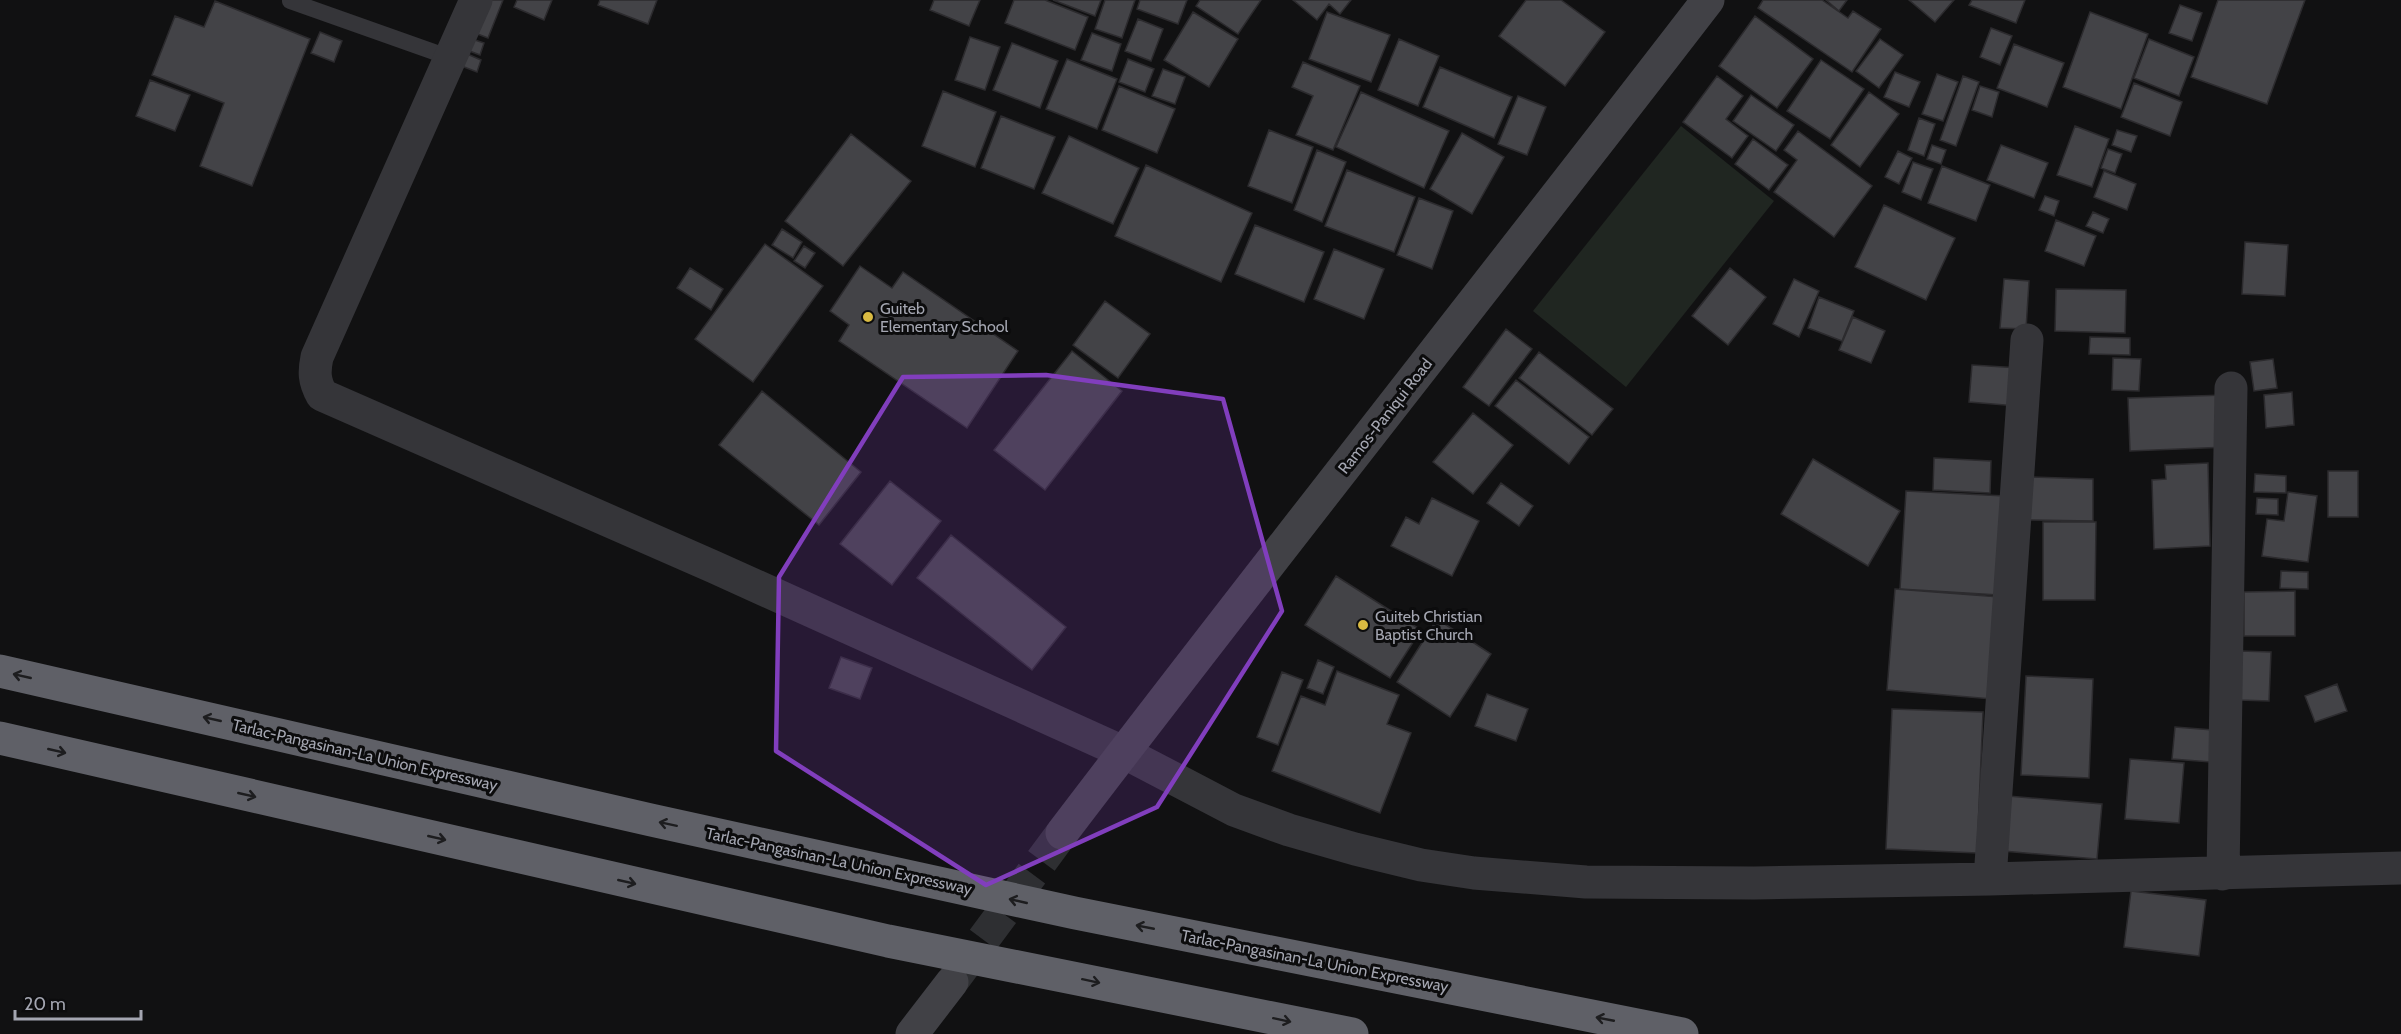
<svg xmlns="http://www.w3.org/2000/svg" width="2401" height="1034" viewBox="0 0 2401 1034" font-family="Cabin,sans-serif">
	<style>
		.green { fill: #202621 }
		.building { fill: #434347; stroke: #2c2b2e; stroke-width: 1.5 }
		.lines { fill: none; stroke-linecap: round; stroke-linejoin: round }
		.secondary-tunnel { stroke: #2e2f32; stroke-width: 33; stroke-dasharray: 33 16; stroke-linecap: butt }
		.lane { stroke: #353539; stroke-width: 16 }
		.street { stroke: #353539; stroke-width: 33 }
		.secondary { stroke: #414146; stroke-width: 33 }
		.highway { stroke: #5f6067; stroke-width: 33 }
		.oneway { stroke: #1d1d1f }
		.marked { fill: #813ebd; fill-opacity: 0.2; stroke: #813ebd; stroke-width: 4.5; stroke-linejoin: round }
		.poi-dot { fill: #d9ba42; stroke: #0c0c0d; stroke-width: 2 }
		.labels { text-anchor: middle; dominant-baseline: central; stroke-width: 6; stroke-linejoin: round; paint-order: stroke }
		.poi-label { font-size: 16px; fill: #a4a6b1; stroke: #0c0c0d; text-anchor: start }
		.street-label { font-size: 16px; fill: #a4a6b1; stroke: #0c0c0d }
	</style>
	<rect width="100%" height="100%" fill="#111112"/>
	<path class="green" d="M1681,126L1774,201L1626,387L1533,311Z"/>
	<path class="building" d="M489,0H503L488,38L475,33Z
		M517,0H552L544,20L514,7Z
		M600,0H657L648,24L598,5Z
		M934,0H980L969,26L930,10Z
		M1014,0H1045L1088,17L1075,50L1005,23Z
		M1053,0H1101L1095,16Z
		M1105,0H1135L1122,38L1095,29Z
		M1140,0H1187L1178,24L1137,9Z
		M1200,0H1261L1238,34L1196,6Z
		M1293,0H1351L1340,14L1329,4L1317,20Z
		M1526,0H1561L1605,32L1565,86L1499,36Z
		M1763,0H1822L1848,18L1853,11L1881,29L1852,72L1758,8Z
		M1826,0H1847L1839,11Z
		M1909,0H1954L1935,22Z
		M1972,0H2025L2016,23L1969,5Z
		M2218,0H2305L2267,104L2191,77Z
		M215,1L310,39L252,186L200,166L224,103L152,75L175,16L204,27Z
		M2180,5L2202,13L2192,41L2169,33Z
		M1193,12L1238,39L1209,87L1164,60Z
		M1327,12L1390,35L1371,82L1309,59Z
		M2090,12L2148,34L2121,109L2063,87Z
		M1755,16L1813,59L1777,108L1719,66Z
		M1138,19L1163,29L1151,61L1125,51Z
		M1991,28L2012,36L2000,65L1980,57Z
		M320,32L342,41L334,62L311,53Z
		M1092,33L1121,44L1112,71L1081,60Z
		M970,37L1000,47L985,90L955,80Z
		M472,39L484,43L480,55L467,50Z
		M1399,39L1439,56L1418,106L1378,90Z
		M1880,39L1903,55L1879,88L1856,71Z
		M2149,39L2194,57L2179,96L2134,78Z
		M1012,43L1058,61L1040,108L993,90Z
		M2014,44L2064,63L2047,107L1997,88Z
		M465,53L481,60L477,72L459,65Z
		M1067,59L1117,79L1097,129L1046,109Z
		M1128,59L1154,69L1145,92L1119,82Z
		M1821,60L1864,89L1830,139L1787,111Z
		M1303,62L1360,86L1333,150L1296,135L1313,96L1292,87Z
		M1440,67L1512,97L1494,138L1423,107Z
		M1163,69L1185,77L1175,104L1152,96Z
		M1895,72L1920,82L1909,107L1884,97Z
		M1937,74L1958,82L1943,121L1922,114Z
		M1717,76L1743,96L1726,119L1748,136L1732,158L1683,122Z
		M1963,76L1979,82L1956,146L1940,140Z
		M150,80L190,95L175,131L136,116Z
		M2134,83L2182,102L2170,136L2121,117Z
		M1119,86L1175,109L1157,153L1102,130Z
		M1980,86L1999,92L1992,117L1972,110Z
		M943,91L996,112L975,167L922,146Z
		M1361,92L1449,131L1424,188L1336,147Z
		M1869,92L1899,114L1860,167L1831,145Z
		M1751,95L1794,125L1776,151L1733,121Z
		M1518,96L1546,107L1527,155L1498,144Z
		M1001,116L1055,137L1034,189L981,168Z
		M1919,118L1935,124L1924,156L1908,150Z
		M2075,126L2109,139L2092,187L2057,175Z
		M1269,130L1313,147L1292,203L1248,186Z
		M2117,130L2137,136L2131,152L2112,145Z
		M1798,131L1872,186L1834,237L1774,192L1797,160L1784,150Z
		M1462,133L1504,157L1472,214L1430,189Z
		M851,134L911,181L843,266L785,221Z
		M1069,136L1139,168L1113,224L1042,193Z
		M1753,139L1788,165L1769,190L1735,164Z
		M1932,145L1946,150L1941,164L1927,159Z
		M2001,145L2048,163L2034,198L1987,180Z
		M2108,149L2122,154L2115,173L2101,168Z
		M1317,150L1346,162L1322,222L1294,210Z
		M1898,151L1912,158L1899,184L1885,177Z
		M1913,162L1933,169L1921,200L1902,192Z
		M1146,165L1252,213L1221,282L1115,236Z
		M1942,166L1990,185L1976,221L1928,203Z
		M1347,170L1415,197L1394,252L1325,226Z
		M2104,171L2136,184L2127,210L2094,197Z
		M2045,196L2059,201L2054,216L2039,210Z
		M1419,198L1453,211L1432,269L1397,255Z
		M1884,205L1955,238L1926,300L1855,267Z
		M2093,212L2109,219L2103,233L2086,226Z
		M2056,220L2096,236L2084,266L2045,251Z
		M1255,225L1324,252L1304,302L1235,274Z
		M782,229L802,242L793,258L772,245Z
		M2245,242L2288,245L2285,296L2242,294Z
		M765,244L823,286L753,382L695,339Z
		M804,246L815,253L805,268L794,261Z
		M1334,249L1384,269L1364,319L1314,299Z
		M860,266L892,288L903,272L1018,351L967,428L839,341L849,325L830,311Z
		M690,268L723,289L711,310L677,288Z
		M1730,268L1766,297L1728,345L1692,316Z
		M1794,279L1819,291L1799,337L1773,324Z
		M2004,279L2029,281L2026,329L2000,328Z
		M2056,289L2126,290L2125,333L2055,331Z
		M1819,297L1854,311L1842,341L1808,328Z
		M1105,301L1150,334L1118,378L1073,345Z
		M1853,317L1885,331L1871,363L1839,350Z
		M1506,329L1532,349L1489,406L1463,387Z
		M2090,337L2130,338V355L2089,354Z
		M1072,351L1122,391L1045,490L994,450Z
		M1539,352L1613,409L1592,435L1519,378Z
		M2113,358L2141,359L2139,391L2112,390Z
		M2273,359L2277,388L2254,391L2250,362Z
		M1972,365L2020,368L2017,406L1969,402Z
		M1516,380L1589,437L1569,464L1495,406Z
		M762,391L861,472L819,525L719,445Z
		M2292,392L2294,425L2266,428L2264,395Z
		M2226,395L2228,447L2130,451L2128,398Z
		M1473,413L1513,445L1473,494L1433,462Z
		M1934,458L1991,461L1990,493L1933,490Z
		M1813,459L1900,511L1868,566L1781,514Z
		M2208,463L2210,546L2154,549L2152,480L2166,479L2165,465Z
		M2328,471H2358V517H2328Z
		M2255,474L2286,476V493L2254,492Z
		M2028,477L2093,479V521L2028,520Z
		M890,481L941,521L892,585L840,544Z
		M1501,483L1533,506L1519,526L1487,503Z
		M1906,491L2005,496L1999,595L1900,589Z
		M2288,492L2317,496L2308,562L2262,556L2267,519L2284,521Z
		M1432,498L1479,521L1452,576L1391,546L1406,517L1419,524Z
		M2257,498L2278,499V515L2256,514Z
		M2043,522H2096L2095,600H2043Z
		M951,535L1066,627L1032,670L917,578Z
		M2281,571L2308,572V589L2280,588Z
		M1336,576L1421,630L1390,678L1305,625Z
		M1895,589L2000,597L1992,699L1887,690Z
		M2295,591V636H2244V592Z
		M1437,619L1491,654L1450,717L1397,682Z
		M2241,651L2271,652L2269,701L2239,700Z
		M841,657L872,668L860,699L829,688Z
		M1318,660L1334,667L1323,694L1307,688Z
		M1337,671L1399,695L1387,724L1411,733L1380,813L1272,771L1301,696L1325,705Z
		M1282,672L1303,680L1278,745L1257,737Z
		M2026,676L2093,679L2089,778L2021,775Z
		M2337,684L2347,711L2315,722L2305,696Z
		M1487,694L1528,709L1516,741L1475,726Z
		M1892,709L1983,712L1977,853L1886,849Z
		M2175,727L2213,730L2211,762L2172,759Z
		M2130,759L2184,763L2179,823L2125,819Z
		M2008,796L2102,804L2097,859L2003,851Z
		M2131,891L2206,900L2199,956L2124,947Z"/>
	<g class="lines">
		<path class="secondary-tunnel" d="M954,979L1062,833"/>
		<path class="lane" d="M290,1L451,58"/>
		<path class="street" d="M476,0L317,357C314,372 314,381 322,395L714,567L1123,752L1234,810L1289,830L1355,849L1421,865L1474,873L1586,882L1754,883L1990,879L2401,868
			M2223,874L2231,388
			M1990,879L2027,340"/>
		<path class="secondary" d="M1062,833C1275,553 1494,278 1708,0
			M912,1034L952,982"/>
		<path class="highway" d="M0,671L651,820L1075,913L1682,1034
			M0,738L888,941L1352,1034"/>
	</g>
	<defs><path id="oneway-shaft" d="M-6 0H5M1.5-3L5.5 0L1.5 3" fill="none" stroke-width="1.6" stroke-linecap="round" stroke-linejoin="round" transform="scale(1.5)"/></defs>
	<g class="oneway">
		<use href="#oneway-shaft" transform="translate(22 676) rotate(-167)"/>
		<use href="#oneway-shaft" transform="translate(212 719) rotate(-167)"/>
		<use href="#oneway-shaft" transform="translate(57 751) rotate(13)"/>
		<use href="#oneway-shaft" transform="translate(247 795) rotate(13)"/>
		<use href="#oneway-shaft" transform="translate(668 824) rotate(-168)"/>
		<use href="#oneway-shaft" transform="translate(437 838) rotate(13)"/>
		<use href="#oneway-shaft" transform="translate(627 882) rotate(13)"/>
		<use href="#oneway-shaft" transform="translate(1018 901) rotate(-167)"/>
		<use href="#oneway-shaft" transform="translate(1145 927) rotate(-169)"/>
		<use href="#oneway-shaft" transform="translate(1091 981) rotate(12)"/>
		<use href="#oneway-shaft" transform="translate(1605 1019) rotate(-169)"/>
		<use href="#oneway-shaft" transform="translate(1282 1020) rotate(12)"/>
	</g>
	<path class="marked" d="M1046,375L1223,399L1282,611L1157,807L986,885L776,751L779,577L903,377Z"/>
	<g class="poi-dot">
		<circle cx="868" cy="317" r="6"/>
		<circle cx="1363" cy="625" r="6"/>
	</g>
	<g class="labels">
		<g class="poi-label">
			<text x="880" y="308">Guiteb<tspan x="880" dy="18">Elementary School</tspan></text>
			<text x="1375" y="616">Guiteb Christian<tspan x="1375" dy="18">Baptist Church</tspan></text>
		</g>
		<g class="street-label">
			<text transform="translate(1385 416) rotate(-52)">Ramos-Paniqui Road</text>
			<text transform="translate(365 755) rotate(13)">Tarlac-Pangasinan-La Union Expressway</text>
			<text transform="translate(839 861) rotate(12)">Tarlac-Pangasinan-La Union Expressway</text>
			<text transform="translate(1315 961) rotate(11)">Tarlac-Pangasinan-La Union Expressway</text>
		</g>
	</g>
	<path d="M15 1010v9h126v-9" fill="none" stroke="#a4a6b1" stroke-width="3"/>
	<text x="24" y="1010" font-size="18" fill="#a4a6b1" stroke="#0c0c0d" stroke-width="4.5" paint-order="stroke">20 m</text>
</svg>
